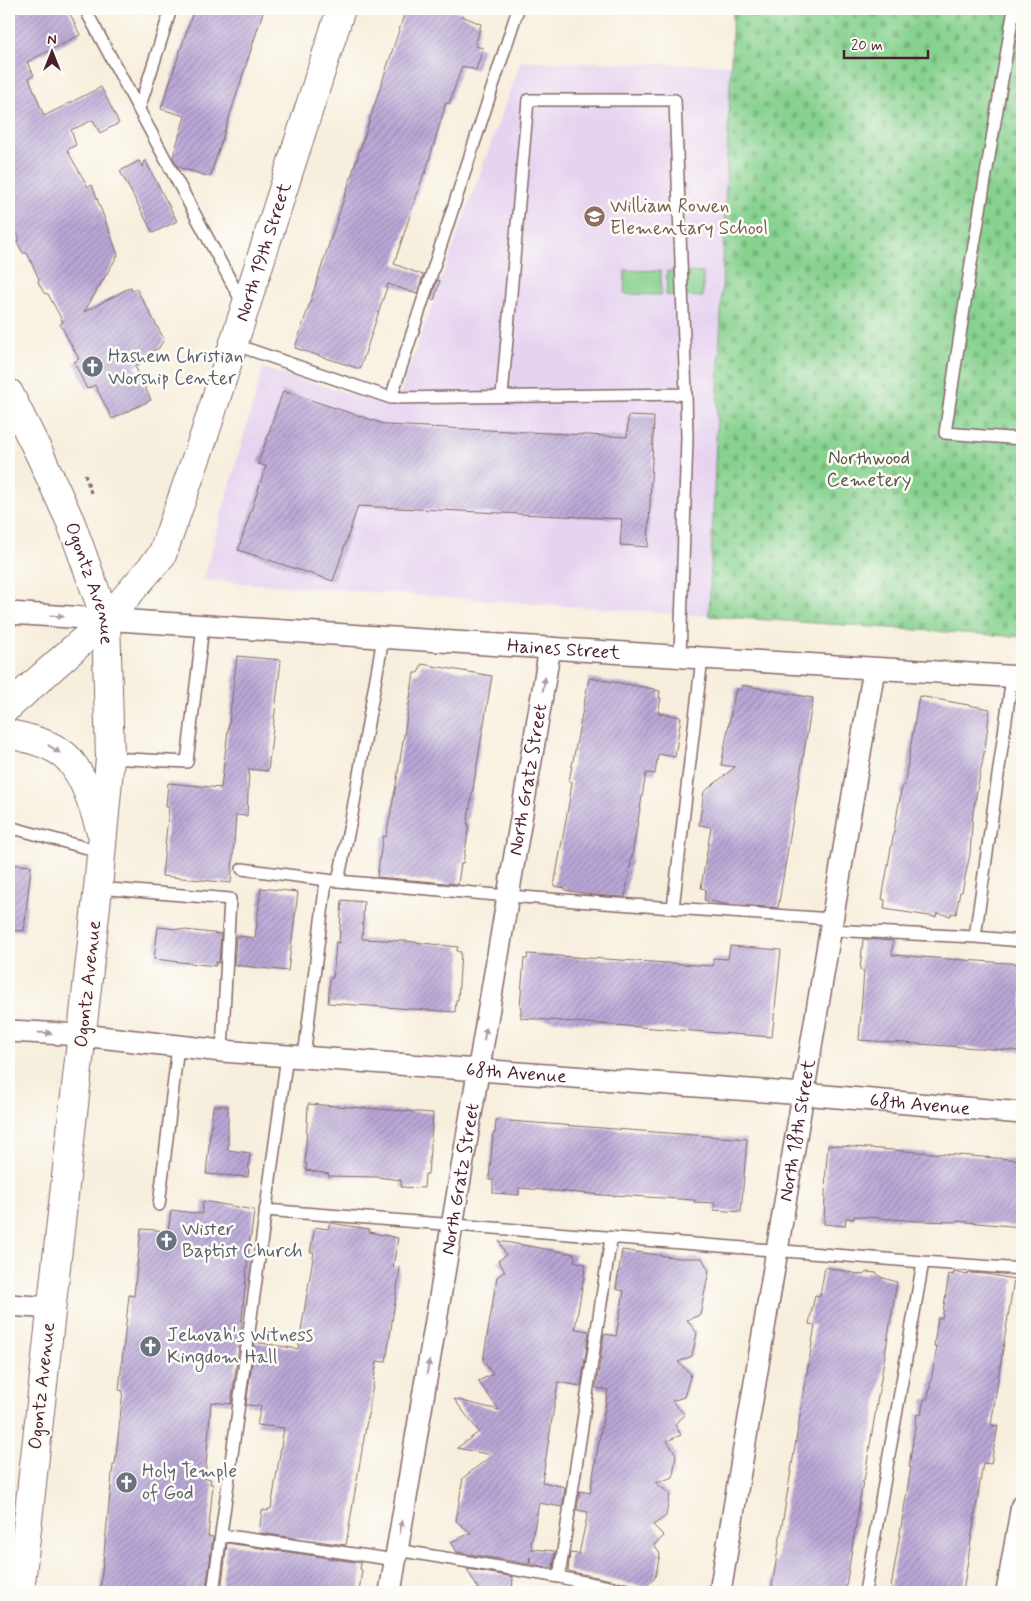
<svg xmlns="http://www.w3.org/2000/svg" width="1031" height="1601" viewBox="0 0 1031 1601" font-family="Mynerve,sans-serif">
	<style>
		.built { fill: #e6d3f0 }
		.cemetery { fill: url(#cemetery-stones); stroke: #68785d }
		.pitch { fill: #87d28f; stroke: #68785d }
		.building { fill: url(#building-hatch) }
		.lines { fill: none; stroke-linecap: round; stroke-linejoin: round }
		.lane-casing { stroke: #876869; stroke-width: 14 }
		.street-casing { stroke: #876869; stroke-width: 24 }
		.secondary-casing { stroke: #876869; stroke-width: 30 }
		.primary-casing { stroke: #876869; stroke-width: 30 }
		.path { stroke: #876869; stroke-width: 3; stroke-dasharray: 4 4; stroke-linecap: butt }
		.lane { stroke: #fff; stroke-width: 11 }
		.street { stroke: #fff; stroke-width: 21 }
		.secondary { stroke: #fff; stroke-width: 28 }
		.primary { stroke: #fff; stroke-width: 28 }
		.oneway { fill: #ae9aa0 }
		.labels { text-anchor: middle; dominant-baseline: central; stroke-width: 5; stroke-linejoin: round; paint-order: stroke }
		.education-label { font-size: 19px; fill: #785e54; stroke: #fdfcf7; text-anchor: start }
		.street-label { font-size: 19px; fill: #4a1f2b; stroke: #fdfcf7 }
		.worship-label { font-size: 19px; fill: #5b616d; stroke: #fdfcf7; text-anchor: start }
		.park-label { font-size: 19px; fill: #5c5549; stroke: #fdfcf7 }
	</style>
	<defs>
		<pattern id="cemetery-stones" width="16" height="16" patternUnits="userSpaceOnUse" patternTransform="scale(1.25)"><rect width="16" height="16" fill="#87d28f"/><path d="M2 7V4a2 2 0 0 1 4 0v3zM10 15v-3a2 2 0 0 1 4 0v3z" fill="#76b47c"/></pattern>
		<pattern id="building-hatch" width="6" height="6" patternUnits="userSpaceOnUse" patternTransform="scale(1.25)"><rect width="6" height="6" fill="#b9a8d7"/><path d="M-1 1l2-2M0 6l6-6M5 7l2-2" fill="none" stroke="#9888af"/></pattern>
	</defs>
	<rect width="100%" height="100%" fill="#fdfcf7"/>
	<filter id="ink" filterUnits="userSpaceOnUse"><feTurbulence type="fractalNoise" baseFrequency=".02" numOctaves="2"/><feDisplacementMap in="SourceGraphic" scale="10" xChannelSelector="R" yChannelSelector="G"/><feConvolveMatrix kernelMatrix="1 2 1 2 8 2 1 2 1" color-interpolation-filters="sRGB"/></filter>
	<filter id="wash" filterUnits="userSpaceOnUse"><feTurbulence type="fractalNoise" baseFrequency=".0096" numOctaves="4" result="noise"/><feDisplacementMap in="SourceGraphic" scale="20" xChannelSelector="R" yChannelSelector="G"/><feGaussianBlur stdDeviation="1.12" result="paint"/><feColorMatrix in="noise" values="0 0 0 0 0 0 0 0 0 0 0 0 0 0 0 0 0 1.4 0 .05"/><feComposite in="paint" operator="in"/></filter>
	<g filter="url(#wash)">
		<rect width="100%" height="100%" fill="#f7efdd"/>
		<path class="built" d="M521,61L731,65L709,616L203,580L263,368L395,407Z"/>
		<path class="cemetery" d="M733,9H1022V637L709,616Z"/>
		<path class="pitch" d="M625,270L661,271V295L624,294Z
			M667,271L703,273V297L666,295Z"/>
		<g id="blocks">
			<path class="building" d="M9,9H68L80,35L27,62L34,75L29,78L44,116L101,87L119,123L100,133L93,120L71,130L76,145L67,150L88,187L92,185L118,255L84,312L131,287L132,291L136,288L164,339L159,348L149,353V359L135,366L151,400L112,419L95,385L87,389L74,362L79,359L60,324L63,322L48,294L44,293L38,282L39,279L27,253H23L17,242L19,238L9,215Z
				M194,9H264L210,177L178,167L173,157L185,116L161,109Z
				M406,9H449L463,13L462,16L481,24L475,46L483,48L476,70L462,66L449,104L446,103L425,174L424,173L394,264L423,275L417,294L388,284L360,369L295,348Z
				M145,160L177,221L153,233L120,171L139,161L143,168Z
				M437,280L440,281L434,300L431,299Z
				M283,391L387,425L627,437L628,416L654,417L648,547L620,545L622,519L358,506L333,581L238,550L266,466L258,464Z
				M237,656L281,660L268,771L249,769L247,816L236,815L231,883L162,876L169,807H166L168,783L221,788Z
				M422,664L492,676L467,824H469L467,839L463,863H461L458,884L377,877L383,836L386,837L396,785L414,673H418Z
				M589,678L655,689V690L660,691L659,698H661L658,713L681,717L675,757L658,754L655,774L646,773L625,897L593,895L565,890V888L554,886L570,797L572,782L569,781Z
				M742,685L813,698L778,908L724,904L704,900L706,889L701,888L711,827L699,825L704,792L735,767L721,765L736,688L741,690Z
				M919,696L990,709L985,748L973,812L970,854L962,892H960L956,914L951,913V916L937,913L936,917L884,909L885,900L882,899L902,786H904Z
				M9,864L31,866L24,931L9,930Z
				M261,888L298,892L288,971L234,965L236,936L255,938Z
				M342,900L364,902L362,939L405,941L458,947L457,951L461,952L458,1000H456L455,1012L328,1003L330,978H333L336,942L339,943Z
				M158,927L221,934L219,963L216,962L215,966L154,959Z
				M863,939L893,941L892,955L1022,964V1051L859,1040L864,971L860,970Z
				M730,946L781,950L772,1037L521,1018V1007H520L524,959H527L528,954L713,966V958L728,959Z
				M308,1104L433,1113L428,1174H425L424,1188L401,1187V1180L377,1177L328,1176L329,1174L306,1170L307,1164H305Z
				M213,1106H228V1150L250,1153L248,1177L206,1174Z
				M496,1120L747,1139L741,1212L714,1210L715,1203L694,1202L695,1200L615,1195V1196L519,1188V1195L493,1193V1180H489L493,1133H495Z
				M828,1145L1022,1160V1227L956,1221V1222L918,1221L854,1216V1219L846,1218L845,1226L824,1224L826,1169Z
				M203,1201L254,1210L251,1236H250L240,1339L231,1404L211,1402L205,1478L211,1479L210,1484H213L208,1536L213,1537L206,1592H100L113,1465H115L123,1391L119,1390L129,1295L134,1296L141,1229L168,1231L171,1210L202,1214Z
				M330,1223L369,1229V1232L398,1238L393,1267L400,1268L386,1362L377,1361L346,1545L259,1533L262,1510L268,1511V1509H271L284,1428L257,1425L261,1406L246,1405L255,1342L298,1349L314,1252H310L315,1227L328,1229Z
				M499,1241L575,1254L574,1261L586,1264L575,1329L589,1331L581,1386L558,1382L542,1482L565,1487L562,1507L539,1503L531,1544L532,1549L555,1551L553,1568L530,1564V1557L529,1564L457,1552L451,1542L471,1533L456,1521L463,1478L492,1455L457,1448L479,1432L454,1399L499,1410L478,1381L493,1374L483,1361L497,1277L505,1271L498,1261L506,1255Z
				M622,1250L679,1258H702L709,1271L700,1315L687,1320L697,1333L692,1356L678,1362L691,1374L684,1397L672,1401L685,1415L675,1424L681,1435L667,1441L676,1454L673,1477L656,1483L670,1494L666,1516L653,1525L664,1536L654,1545L660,1554L655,1578L645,1587L568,1571L570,1553L579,1554L588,1512L577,1510L580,1491L590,1493L604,1413L608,1390L596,1388L604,1334L616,1336L624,1291L616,1289Z
				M825,1267L863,1275L867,1272L877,1273L880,1277L897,1282L864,1481H863L845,1592H771L815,1325L809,1324L812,1309L815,1295L820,1296Z
				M954,1272L967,1275L968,1273L986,1274L1014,1279L991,1425L998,1426L991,1464L983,1463L963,1592H903L891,1588L911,1467H909L917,1414L921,1415L924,1399H927L929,1393L937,1347L934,1346L938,1318H942L949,1274L953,1275Z
				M227,1543L361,1563L360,1569L362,1570L359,1592H221Z
				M467,1569L513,1577L512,1592H480Z"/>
		</g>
	</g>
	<g filter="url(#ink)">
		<use href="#blocks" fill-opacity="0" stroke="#876869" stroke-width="1"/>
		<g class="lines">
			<defs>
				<path id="lane" d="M85,9L243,304
					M1014,9L972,257L945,433L1022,439
					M139,109L171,9
					M233,344L391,398L686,394L675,100H528L502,396
					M391,398L518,9
					M383,638L351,820L338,881L508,896L673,908L702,658
					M680,657L687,438L686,394
					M110,758L187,762L203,626
					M9,827L102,852
					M242,869L334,881
					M98,888L230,899L222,1051
					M673,908L832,919
					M830,930L975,937L1012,677
					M975,937L1022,941
					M304,1057L326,881
					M159,1205L178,1046
					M265,1210L923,1262L865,1592
					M923,1262L1022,1269
					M221,1535L396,1560
					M397,1550L559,1577L611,1238
					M559,1577L633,1592
					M213,1592L287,1056"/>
				<g id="street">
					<path id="s1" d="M9,613L702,658L1022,677"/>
					<path id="s2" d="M9,1031L82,1035L222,1051L803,1094L1022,1113"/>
					<path d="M9,1305L51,1308"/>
					<path id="s3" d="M390,1592L550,648"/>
					<path id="s4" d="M720,1592L874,669"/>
					<path d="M1007,1592L1022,1505"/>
				</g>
				<g id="secondary">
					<path id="s5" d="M9,706L106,620L162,555L204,436L341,9"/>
				</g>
				<g id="primary">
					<path id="s6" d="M9,393L40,455L71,523L106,620L110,758L98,888L20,1592"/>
					<path d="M9,734C28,738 59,745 71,762C86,781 93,806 100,829"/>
				</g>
			</defs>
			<use href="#lane" class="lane-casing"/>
			<use href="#street" class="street-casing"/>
			<use href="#secondary" class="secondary-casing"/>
			<use href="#primary" class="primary-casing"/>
			<path class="path" d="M85,474L92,496"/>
			<use href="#lane" class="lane"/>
			<use href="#street" class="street"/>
			<use href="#secondary" class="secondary"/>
			<use href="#primary" class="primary"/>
		</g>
		<defs><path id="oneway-solid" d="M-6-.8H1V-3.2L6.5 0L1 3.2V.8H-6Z" transform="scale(1.25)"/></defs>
		<g class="oneway">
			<use href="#oneway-solid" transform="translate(57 616) rotate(4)"/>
			<use href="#oneway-solid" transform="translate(544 684) rotate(-80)"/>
			<use href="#oneway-solid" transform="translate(54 749) rotate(33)"/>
			<use href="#oneway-solid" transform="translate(45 1033) rotate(3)"/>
			<use href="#oneway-solid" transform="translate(485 1034) rotate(-80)"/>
			<use href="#oneway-solid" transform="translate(428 1367) rotate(-80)"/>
			<use href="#oneway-solid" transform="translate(401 1527) rotate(-80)"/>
		</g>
	</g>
	<defs>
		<symbol id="school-disc" viewBox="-11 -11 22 22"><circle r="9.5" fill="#8d6e63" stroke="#fdfcf7"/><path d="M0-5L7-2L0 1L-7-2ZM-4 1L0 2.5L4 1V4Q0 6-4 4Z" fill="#fff"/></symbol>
		<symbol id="church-disc" viewBox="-11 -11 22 22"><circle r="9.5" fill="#6b7280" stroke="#fdfcf7"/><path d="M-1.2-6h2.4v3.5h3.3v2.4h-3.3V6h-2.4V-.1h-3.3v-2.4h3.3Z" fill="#fff"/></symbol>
	</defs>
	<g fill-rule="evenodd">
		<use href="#school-disc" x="582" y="204" width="25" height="25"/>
		<use href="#church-disc" x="80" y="354" width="25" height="25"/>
		<use href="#church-disc" x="154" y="1228" width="25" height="25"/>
		<use href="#church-disc" x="138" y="1334" width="25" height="25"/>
		<use href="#church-disc" x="114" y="1470" width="25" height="25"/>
	</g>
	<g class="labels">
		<g class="education-label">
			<text x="610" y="206">William Rowen<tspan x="610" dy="22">Elementary School</tspan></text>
		</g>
		<g class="street-label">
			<text stroke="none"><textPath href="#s5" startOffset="535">North 19th Street</textPath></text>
			<text stroke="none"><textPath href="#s6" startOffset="208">Ogontz Avenue</textPath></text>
			<text stroke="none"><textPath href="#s1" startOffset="556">Haines Street</textPath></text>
			<text stroke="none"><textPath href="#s3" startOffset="824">North Gratz Street</textPath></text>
			<text transform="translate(88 984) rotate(-84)">Ogontz Avenue</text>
			<text stroke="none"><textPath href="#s2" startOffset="509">68th Avenue</textPath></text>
			<text stroke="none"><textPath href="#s2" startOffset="914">68th Avenue</textPath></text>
			<text stroke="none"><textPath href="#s4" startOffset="468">North 18th Street</textPath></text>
			<text stroke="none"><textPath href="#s3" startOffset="419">North Gratz Street</textPath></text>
			<text transform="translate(42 1386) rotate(-84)">Ogontz Avenue</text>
		</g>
		<g class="worship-label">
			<text x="108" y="356">Hashem Christian<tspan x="108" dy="22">Worship Center</tspan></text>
			<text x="182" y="1229">Wister<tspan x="182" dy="22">Baptist Church</tspan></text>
			<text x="167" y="1335">Jehovah's Witness<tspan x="167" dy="22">Kingdom Hall</tspan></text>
			<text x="142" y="1471">Holy Temple<tspan x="142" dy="22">of God</tspan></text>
		</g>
		<g class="park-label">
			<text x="869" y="458">Northwood<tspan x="869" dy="22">Cemetery</tspan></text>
		</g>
	</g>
	<rect width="1031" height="1601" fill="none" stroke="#fdfcf7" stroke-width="30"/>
	<g transform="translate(52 52)" stroke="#fdfcf7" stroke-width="4" paint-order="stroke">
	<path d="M0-4L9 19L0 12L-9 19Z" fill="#4a1f2b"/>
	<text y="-8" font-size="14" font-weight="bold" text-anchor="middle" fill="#4a1f2b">N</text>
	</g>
	<path d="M844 50v8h84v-8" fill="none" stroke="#4a1f2b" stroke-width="2.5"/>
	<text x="851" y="50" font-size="15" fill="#4a1f2b" stroke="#fdfcf7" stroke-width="4" paint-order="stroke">20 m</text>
</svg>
